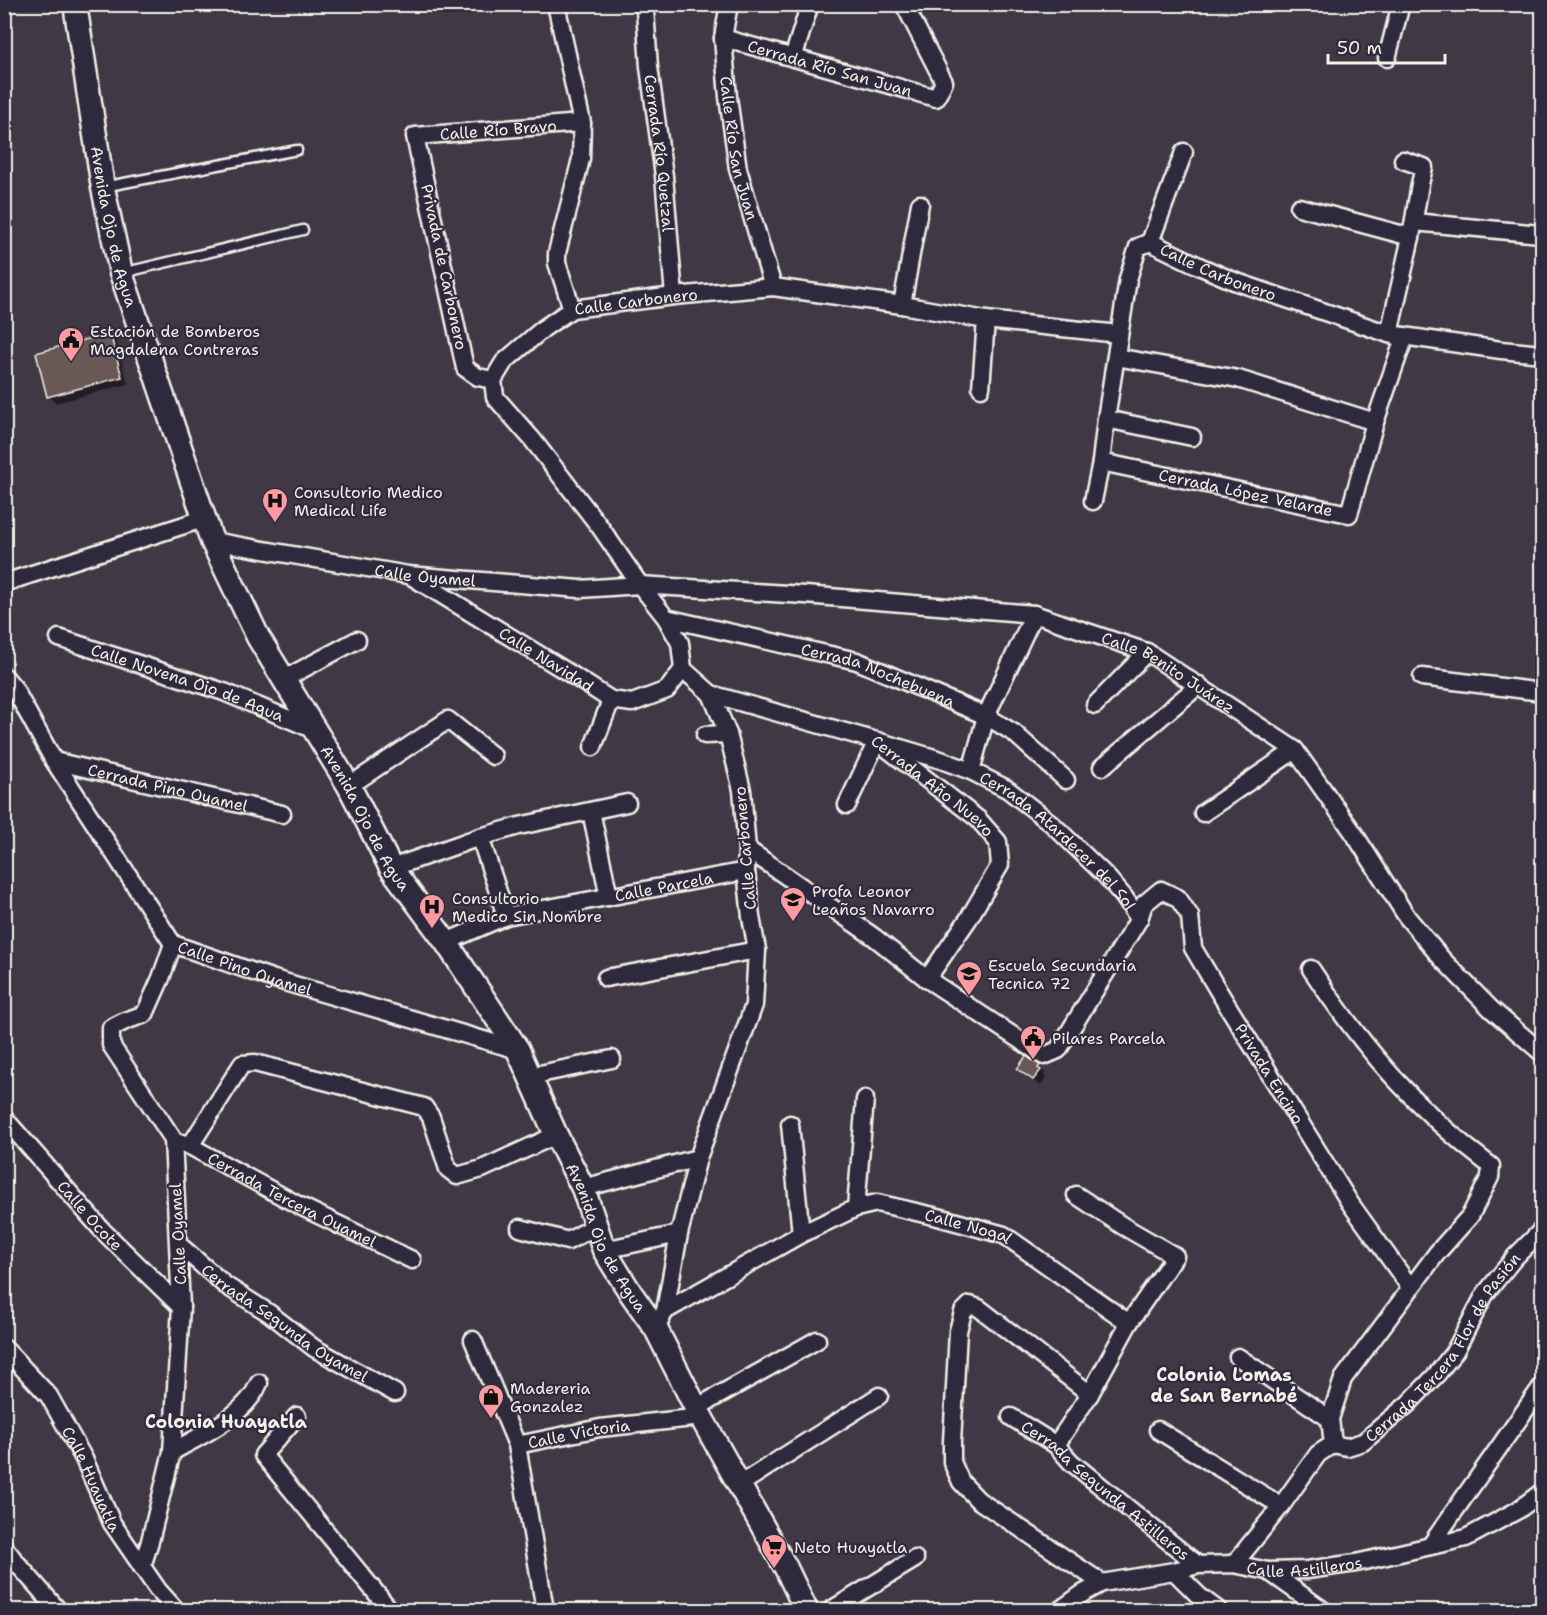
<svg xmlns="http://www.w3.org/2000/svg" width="1547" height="1615" viewBox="0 0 1547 1615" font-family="'Shantell Sans',sans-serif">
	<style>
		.shadow { fill: #0007 }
		.building { fill: #695857; stroke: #f4f1e8; stroke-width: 1.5 }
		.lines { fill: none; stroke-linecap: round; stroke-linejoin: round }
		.lane-casing { stroke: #f4f1e8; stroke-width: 13 }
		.street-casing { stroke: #f4f1e8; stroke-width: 21 }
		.secondary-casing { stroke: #f4f1e8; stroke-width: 27 }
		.lane { stroke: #2f2a3d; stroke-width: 8 }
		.street { stroke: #2f2a3d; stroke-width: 16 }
		.secondary { stroke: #2f2a3d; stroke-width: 22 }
		.labels { text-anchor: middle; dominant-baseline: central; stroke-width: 4.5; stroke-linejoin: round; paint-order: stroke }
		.street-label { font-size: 16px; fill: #f4f1e8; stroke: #2f2a3d }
		.poi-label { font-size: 16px; fill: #f4f1e8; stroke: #2f2a3d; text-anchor: start }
		.neighbourhood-label { font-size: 18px; font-weight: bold; fill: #f4f1e8; stroke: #2f2a3d }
	</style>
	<rect width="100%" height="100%" fill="#403845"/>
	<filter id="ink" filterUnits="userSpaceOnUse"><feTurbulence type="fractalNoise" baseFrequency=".0167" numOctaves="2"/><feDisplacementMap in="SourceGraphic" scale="12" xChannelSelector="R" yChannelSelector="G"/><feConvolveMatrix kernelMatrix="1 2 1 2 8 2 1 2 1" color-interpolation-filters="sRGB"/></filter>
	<g filter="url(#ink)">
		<path class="shadow" d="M110,334L116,341L128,384L56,403L49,397L38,354Z
			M1039,1066L1045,1073L1044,1075L1046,1077L1041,1086L1026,1076L1019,1069Z"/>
		<path class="building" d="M110,333L122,377L47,397L36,353Z
			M1026,1056L1040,1065L1038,1068L1041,1070L1033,1080L1017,1069Z"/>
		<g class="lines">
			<defs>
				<path id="lane" d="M103,187L297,150
					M122,273L303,230"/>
				<g id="street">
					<path d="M556,4L582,123L581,159L557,253V263L572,309"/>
					<path id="s1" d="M729,4L723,38L728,97L738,169L773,287"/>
					<path id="s2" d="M645,10L649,67L664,176L674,296"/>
					<path id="s3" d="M723,38L936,98L944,82L904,4"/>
					<path d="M793,58L810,4"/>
					<path d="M1387,58L1401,4"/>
					<path d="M1299,207L1411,237"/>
					<path d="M1414,222L1540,234"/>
					<path d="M1150,242L1184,152"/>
					<path d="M902,305L920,204"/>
					<path d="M1389,334L1411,237L1420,184L1424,167L1403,160"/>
					<path d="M1116,357L1238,379L1375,422"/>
					<path id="s4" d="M493,380L478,377L465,368L415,136L582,123"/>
					<path d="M981,388L986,320"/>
					<path d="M1106,419L1192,437"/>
					<path id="s5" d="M1101,462L1349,514L1375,422L1405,336"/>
					<path id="s6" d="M1093,501L1101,462L1106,419L1128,279L1138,247L1150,242L1201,267L1234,281L1389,334L1501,350L1542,354"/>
					<path id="s7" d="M212,541L408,575L580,589L640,585L805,595L1034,614L1147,652L1295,750L1353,832L1407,917L1442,959L1491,1009L1542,1053"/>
					<path id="s8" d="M411,576L569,673L611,700L632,703L667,690L683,669"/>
					<path d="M4,583L203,519"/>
					<path id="s9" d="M666,618L857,661L986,716L1014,733L1066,780"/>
					<path id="s10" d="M59,638L224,692L315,730"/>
					<path id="s11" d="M4,676L14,688L54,761L173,944L274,979L518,1050"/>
					<path d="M1422,677L1542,692"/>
					<path d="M284,679L357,640"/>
					<path id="s12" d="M711,694L877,741L978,819L998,842L1000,865L969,918L927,979"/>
					<path d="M1095,705L1147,652"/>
					<path d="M705,735L728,734"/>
					<path d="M593,747L611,700"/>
					<path id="s13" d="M54,761L282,814"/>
					<path d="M1102,767L1199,685"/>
					<path d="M971,771L986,716L1034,614"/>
					<path d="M349,786L448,720L493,756"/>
					<path id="s14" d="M847,805L877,741L941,760L971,771L1007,789L1051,823L1106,876L1124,897L1139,919"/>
					<path d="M591,811L609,897"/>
					<path d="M1203,813L1295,750"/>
					<path d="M480,837L506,916"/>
					<path id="s15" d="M747,849L874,937L927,979L1044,1056L1058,1050L1139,919L1144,904L1161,890L1178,898L1190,916L1193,948L1219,992L1350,1203L1410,1287"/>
					<path d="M391,868L480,837L519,826L627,803"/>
					<path id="s16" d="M446,942L506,916L746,871"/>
					<path d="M606,978L757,950"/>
					<path d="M530,1076L612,1059"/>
					<path id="s17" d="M4,1118L103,1231L181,1307"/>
					<path d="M790,1124L801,1234"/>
					<path id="s18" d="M182,1143L190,1146L300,1206L412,1260"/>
					<path d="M190,1146L242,1064L255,1063L424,1107L431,1117L448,1169L457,1176L482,1169L556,1135"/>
					<path d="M583,1188L698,1158"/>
					<path d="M856,1208L865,1099"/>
					<path d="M520,1228L568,1241L596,1226"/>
					<path id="s19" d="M179,1245L225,1285L269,1313L314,1348L395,1393"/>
					<path d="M604,1250L679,1234"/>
					<path id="s20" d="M665,1311L801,1234L856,1208L877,1203L938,1217L1004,1235L1129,1323"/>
					<path id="s21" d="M656,1329L665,1311L679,1234L698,1158L754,1005L757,950L751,917L746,871L747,849L742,790L728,734L711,694L683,669L680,643L666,618L640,585L600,527L532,439L495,397L493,380L504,362L544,328L572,309L674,296L773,287L902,305L986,320L1119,334"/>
					<path d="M473,1340L517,1445L545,1610"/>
					<path id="s22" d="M4,1348L49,1396L84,1459L112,1523L158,1590L176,1610"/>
					<path d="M1238,1357L1330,1419"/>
					<path d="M1090,1394L979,1308L970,1305L963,1312L958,1331L952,1442V1462L961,1482L978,1500L1102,1583"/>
					<path d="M696,1408L817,1340"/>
					<path d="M297,1416L263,1455L390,1610"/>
					<path id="s23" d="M1011,1417L1056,1445L1071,1462L1198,1565"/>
					<path d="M1158,1430L1281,1506"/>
					<path id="s24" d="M1333,1444L1347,1447L1363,1442L1408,1404L1437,1374L1455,1351L1485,1294L1515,1257L1542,1230"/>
					<path id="s25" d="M517,1445L600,1428L702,1417"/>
					<path d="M1056,1445L1090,1394L1129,1323L1175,1256L1123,1226L1076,1195"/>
					<path d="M172,1452C201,1435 246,1416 259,1383"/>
					<path d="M739,1485L879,1396"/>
					<path d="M1430,1546L1542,1386"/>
					<path d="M4,1547L15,1561L58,1610"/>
					<path d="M1234,1564L1281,1506L1318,1454L1333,1444L1330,1419L1343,1379L1437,1253L1470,1216L1490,1177L1491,1166C1416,1110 1362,1047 1311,969"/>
					<path d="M142,1567L150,1541L172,1452L181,1307L173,1139L111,1045V1028L125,1021L145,1014L161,978L173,944"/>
					<path d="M1174,1571L1199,1596L1218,1610"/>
					<path d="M1268,1571L1323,1610"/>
					<path d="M831,1610L915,1559"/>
					<path id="s26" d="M1060,1610L1082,1594L1102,1583L1174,1571L1198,1565L1234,1564L1268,1571L1307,1570L1356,1563L1466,1538L1518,1510L1542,1492"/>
				</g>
				<g id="secondary">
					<path id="s27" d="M75,4L103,188L121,273L212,541L258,637L349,786L391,868L446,942L518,1050L556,1135L583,1188L604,1250L630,1292L656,1329L696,1408L786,1568L806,1610"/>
				</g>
			</defs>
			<use href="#lane" class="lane-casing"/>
			<use href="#street" class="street-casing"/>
			<use href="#secondary" class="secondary-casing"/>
			<use href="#lane" class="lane"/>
			<use href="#street" class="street"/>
			<use href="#secondary" class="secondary"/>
		</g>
	</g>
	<defs>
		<symbol id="civic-pin" viewBox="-11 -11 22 30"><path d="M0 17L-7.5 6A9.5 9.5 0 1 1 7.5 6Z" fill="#ff9aa2" stroke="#2f2a3d"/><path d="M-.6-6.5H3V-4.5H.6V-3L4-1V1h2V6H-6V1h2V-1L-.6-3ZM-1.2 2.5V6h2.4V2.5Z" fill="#111"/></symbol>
		<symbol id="hospital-pin" viewBox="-11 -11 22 30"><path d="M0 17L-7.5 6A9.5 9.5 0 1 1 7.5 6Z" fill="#ff9aa2" stroke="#2f2a3d"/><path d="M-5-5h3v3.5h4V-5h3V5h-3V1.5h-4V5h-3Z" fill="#111"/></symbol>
		<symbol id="school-pin" viewBox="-11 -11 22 30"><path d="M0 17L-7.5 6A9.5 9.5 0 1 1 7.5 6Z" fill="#ff9aa2" stroke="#2f2a3d"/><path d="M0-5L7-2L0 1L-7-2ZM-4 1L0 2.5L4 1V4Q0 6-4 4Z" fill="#111"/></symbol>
		<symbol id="shop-pin" viewBox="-11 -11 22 30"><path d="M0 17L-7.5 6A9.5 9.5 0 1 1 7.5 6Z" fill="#ff9aa2" stroke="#2f2a3d"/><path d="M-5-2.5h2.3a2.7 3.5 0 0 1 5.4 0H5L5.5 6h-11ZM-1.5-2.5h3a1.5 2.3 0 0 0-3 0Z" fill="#111"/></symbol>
		<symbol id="supermarket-pin" viewBox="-11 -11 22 30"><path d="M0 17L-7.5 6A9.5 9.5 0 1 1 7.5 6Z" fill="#ff9aa2" stroke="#2f2a3d"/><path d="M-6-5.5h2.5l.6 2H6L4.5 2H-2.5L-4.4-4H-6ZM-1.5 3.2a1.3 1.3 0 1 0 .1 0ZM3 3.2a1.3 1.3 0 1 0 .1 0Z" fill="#111"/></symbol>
	</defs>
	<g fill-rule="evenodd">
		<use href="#civic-pin" x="56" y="325" width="30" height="40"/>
		<use href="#hospital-pin" x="260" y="486" width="30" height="40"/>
		<use href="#school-pin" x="778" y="885" width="30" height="40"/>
		<use href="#hospital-pin" x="417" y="892" width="30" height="40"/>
		<use href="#school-pin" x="954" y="959" width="30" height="40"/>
		<use href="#civic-pin" x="1018" y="1023" width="30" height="40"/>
		<use href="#shop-pin" x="476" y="1382" width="30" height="40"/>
		<use href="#supermarket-pin" x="759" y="1532" width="30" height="40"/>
	</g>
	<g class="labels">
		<g class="street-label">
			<text stroke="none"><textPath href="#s3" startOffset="111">Cerrada Río San Juan</textPath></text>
			<text stroke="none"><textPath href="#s4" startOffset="352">Calle Río Bravo</textPath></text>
			<text stroke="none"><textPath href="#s1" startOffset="146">Calle Río San Juan</textPath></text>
			<text stroke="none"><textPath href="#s2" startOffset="144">Cerrada Río Quetzal</textPath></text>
			<text stroke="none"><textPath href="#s27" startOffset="226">Avenida Ojo de Agua</textPath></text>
			<text transform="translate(444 267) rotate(78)">Privada de Carbonero</text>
			<text stroke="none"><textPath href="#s6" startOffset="346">Calle Carbonero</textPath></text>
			<text stroke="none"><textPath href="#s21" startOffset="1218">Calle Carbonero</textPath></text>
			<text stroke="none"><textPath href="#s5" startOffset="148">Cerrada López Velarde</textPath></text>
			<text stroke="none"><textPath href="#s7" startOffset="216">Calle Oyamel</textPath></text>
			<text stroke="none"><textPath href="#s8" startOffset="159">Calle Navidad</textPath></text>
			<text stroke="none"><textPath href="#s7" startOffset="974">Calle Benito Juárez</textPath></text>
			<text stroke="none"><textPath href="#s9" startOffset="220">Cerrada Nochebuena</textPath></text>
			<text stroke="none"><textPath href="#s10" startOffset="136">Calle Novena Ojo de Agua</textPath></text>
			<text stroke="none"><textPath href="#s13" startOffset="117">Cerrada Pino Oyamel</textPath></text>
			<text stroke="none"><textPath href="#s12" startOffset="244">Cerrada Año Nuevo</textPath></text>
			<text stroke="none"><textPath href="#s27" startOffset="873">Avenida Ojo de Agua</textPath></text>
			<text stroke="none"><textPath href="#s14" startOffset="282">Cerrada Atardecer del Sol</textPath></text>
			<text transform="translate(745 848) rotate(-95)">Calle Carbonero</text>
			<text stroke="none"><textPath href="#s16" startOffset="226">Calle Parcela</textPath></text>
			<text stroke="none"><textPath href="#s11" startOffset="393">Calle Pino Oyamel</textPath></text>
			<text stroke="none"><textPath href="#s15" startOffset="789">Privada Encino</textPath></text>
			<text stroke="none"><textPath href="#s18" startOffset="124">Cerrada Tercera Oyamel</textPath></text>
			<text stroke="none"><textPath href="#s17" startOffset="130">Calle Ocote</textPath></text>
			<text stroke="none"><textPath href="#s20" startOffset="333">Calle Nogal</textPath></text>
			<text transform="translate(178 1234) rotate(-93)">Calle Oyamel</text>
			<text stroke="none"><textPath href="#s27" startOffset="1359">Avenida Ojo de Agua</textPath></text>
			<text stroke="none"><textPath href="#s19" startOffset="132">Cerrada Segunda Oyamel</textPath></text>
			<text stroke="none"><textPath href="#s24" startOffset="156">Cerrada Tercera Flor de Pasión</textPath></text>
			<text stroke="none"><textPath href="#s25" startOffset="63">Calle Victoria</textPath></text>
			<text stroke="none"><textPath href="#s22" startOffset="159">Calle Huayatla</textPath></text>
			<text stroke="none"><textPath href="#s23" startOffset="120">Cerrada Segunda Astilleros</textPath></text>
			<text stroke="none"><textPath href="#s26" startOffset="255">Calle Astilleros</textPath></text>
		</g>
		<g class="poi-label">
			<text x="90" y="331">Estación de Bomberos<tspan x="90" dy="18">Magdalena Contreras</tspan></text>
			<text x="294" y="492">Consultorio Medico<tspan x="294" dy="18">Medical Life</tspan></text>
			<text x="812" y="891">Profa Leonor<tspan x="812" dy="18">Leaños Navarro</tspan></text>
			<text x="452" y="898">Consultorio<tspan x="452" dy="18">Medico Sin Nombre</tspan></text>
			<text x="988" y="965">Escuela Secundaria<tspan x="988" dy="18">Tecnica 72</tspan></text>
			<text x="1052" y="1038">Pilares Parcela</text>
			<text x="510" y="1388">Madereria<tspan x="510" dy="18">Gonzalez</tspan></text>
			<text x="794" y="1547">Neto Huayatla</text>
		</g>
		<g class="neighbourhood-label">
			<text x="1224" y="1375">Colonia Lomas<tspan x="1224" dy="21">de San Bernabé</tspan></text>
			<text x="226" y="1422">Colonia Huayatla</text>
		</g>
	</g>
	<rect width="1547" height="1615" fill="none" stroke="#2f2a3d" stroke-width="24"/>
	<rect x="12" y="12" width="1523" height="1591" fill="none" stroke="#f4f1e8" stroke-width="2" filter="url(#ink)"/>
	<path d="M1328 54v9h117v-9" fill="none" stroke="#f4f1e8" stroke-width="3"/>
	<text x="1337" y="54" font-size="18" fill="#f4f1e8" stroke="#2f2a3d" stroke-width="4.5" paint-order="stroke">50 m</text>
</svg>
